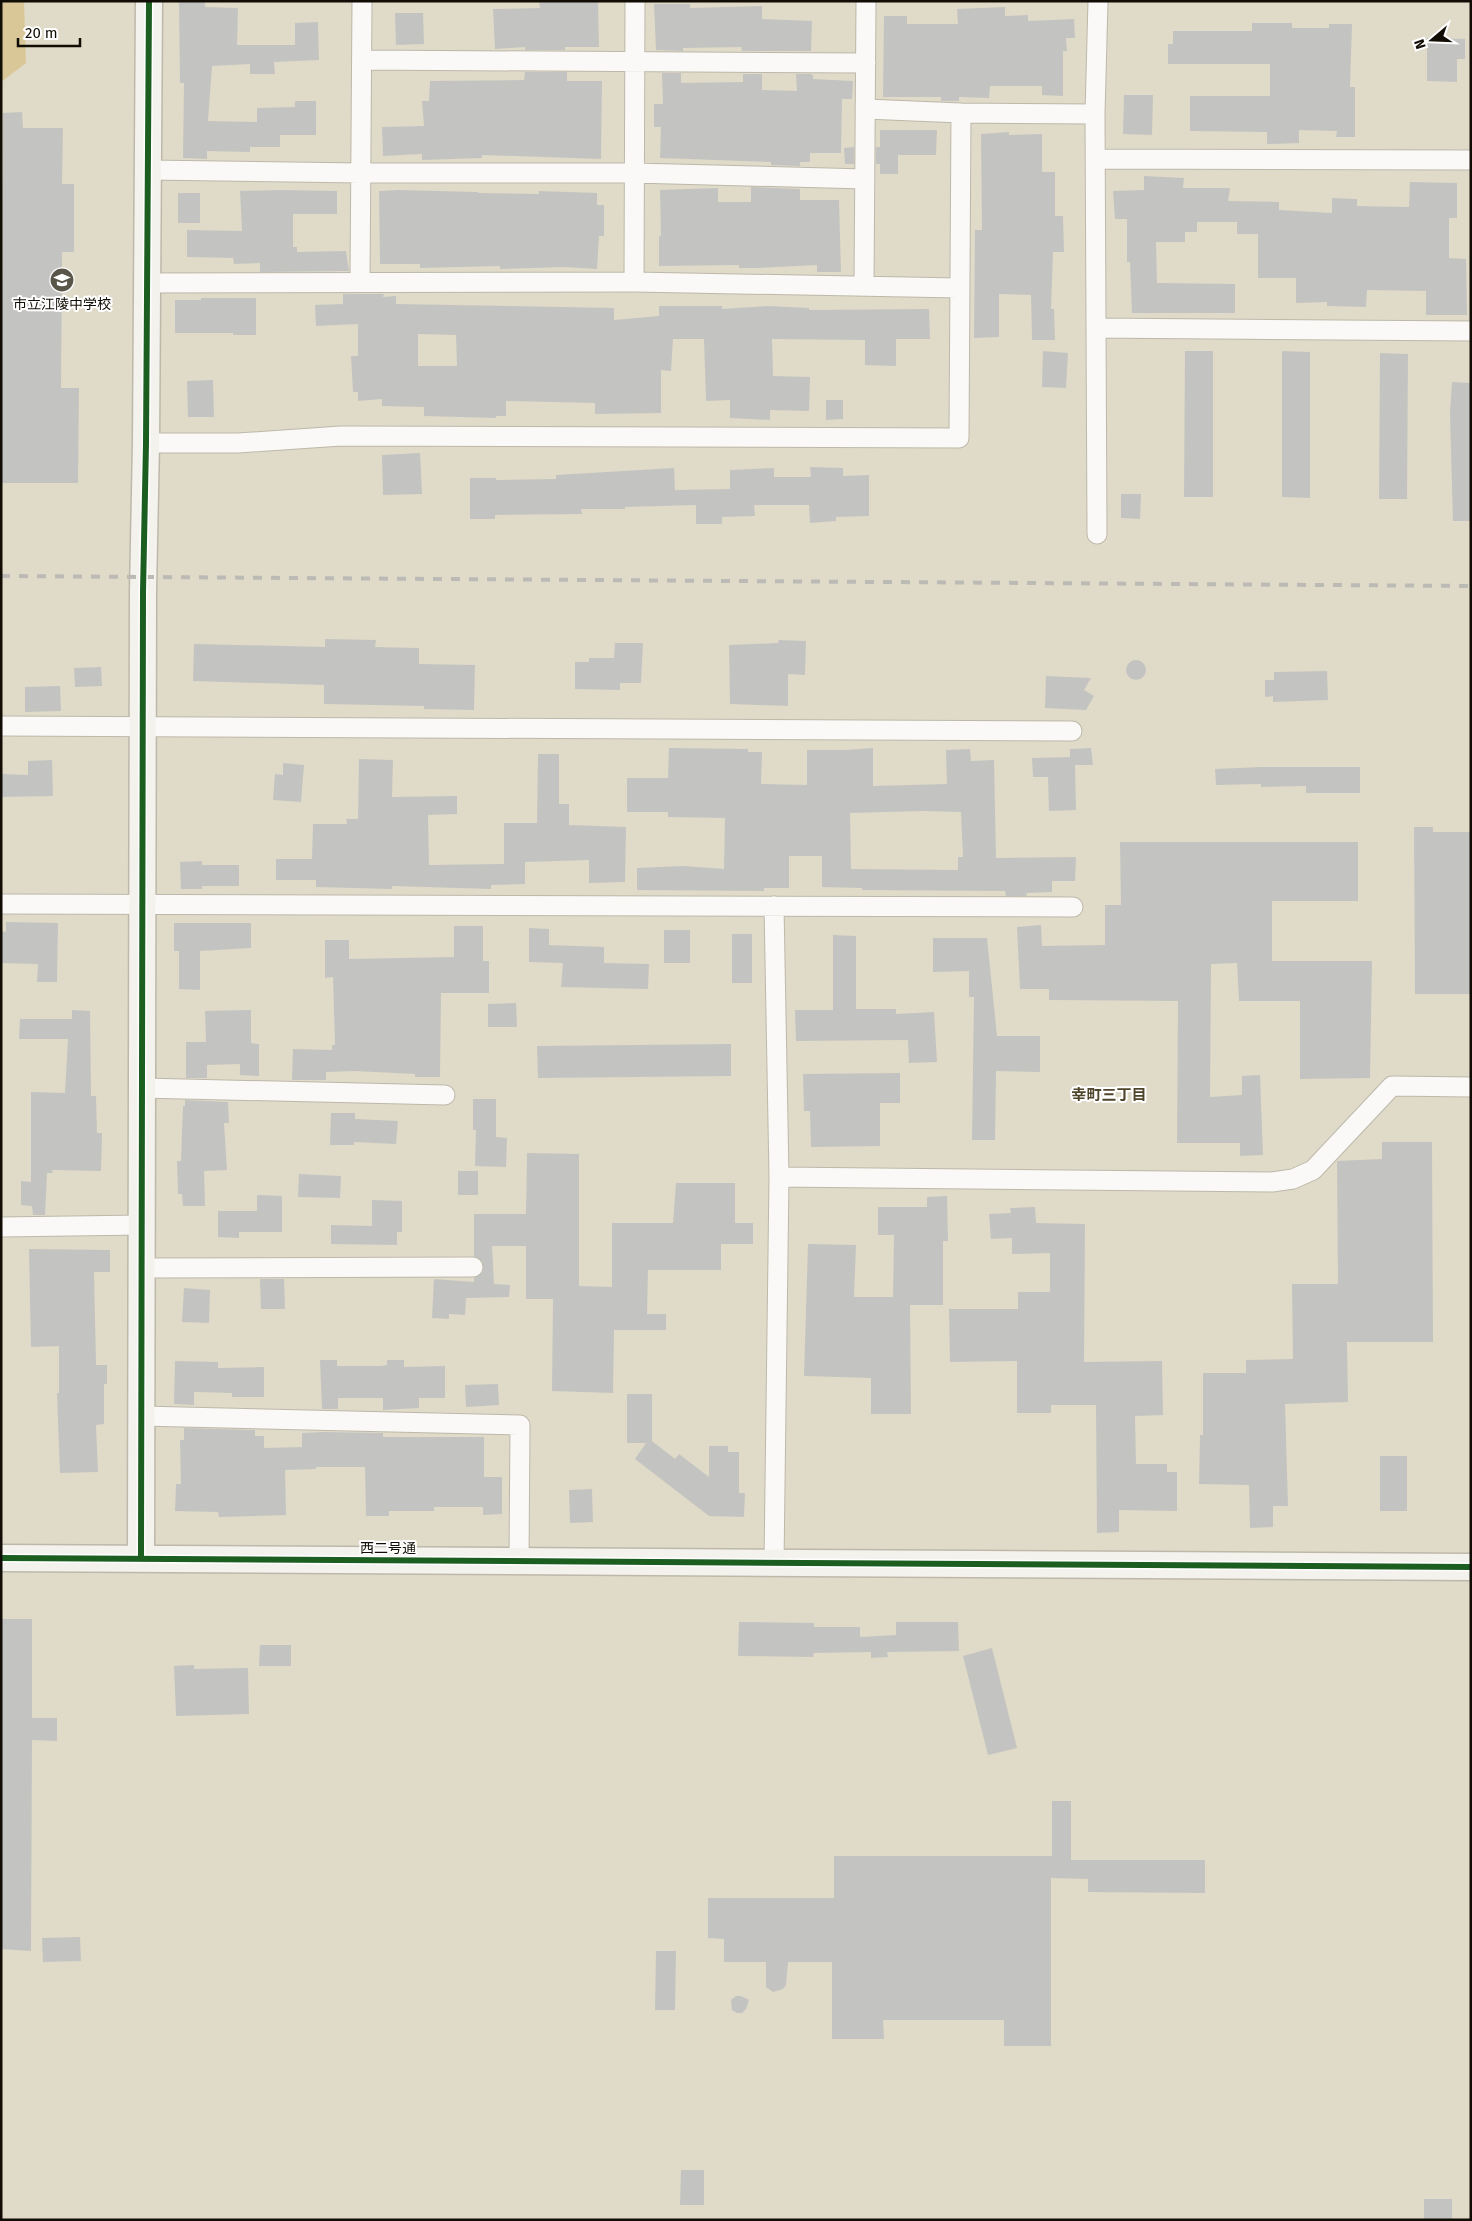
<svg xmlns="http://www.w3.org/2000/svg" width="1472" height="2221" viewBox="0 0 1472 2221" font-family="'Fira Sans','Noto Sans JP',sans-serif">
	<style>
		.green { fill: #d9c798 }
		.building { fill: #c3c4c1; fill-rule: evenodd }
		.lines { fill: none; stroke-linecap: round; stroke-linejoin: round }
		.street-casing { stroke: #bdb8aa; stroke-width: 21 }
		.secondary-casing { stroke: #bdb8aa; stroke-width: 29 }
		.street { stroke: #faf9f7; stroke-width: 19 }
		.secondary { stroke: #f4f2ec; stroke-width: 26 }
		.rail { stroke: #bbbab5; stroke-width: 4; stroke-dasharray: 9 9; stroke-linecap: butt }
		.cycleway-casing { stroke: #fff; stroke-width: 9 }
		.cycleway { stroke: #1b5e20; stroke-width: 6 }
		.labels { text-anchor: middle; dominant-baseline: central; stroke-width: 4; stroke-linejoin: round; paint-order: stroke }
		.poi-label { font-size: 14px; fill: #110d04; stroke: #fff }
		.street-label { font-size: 14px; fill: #110d04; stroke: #fff }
		.neighbourhood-label { font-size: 15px; font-weight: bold; fill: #4f452a; stroke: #fff }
	</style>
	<rect width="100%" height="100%" fill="#e0dac9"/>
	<path class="green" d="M1,1H24L26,63L1,82Z"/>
	<path class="building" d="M179,1H205V7L238,8L237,45H295V23L318,22L319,60L274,62L275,74H250V64L212,66L208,121L257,122V108L295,107V101H316V135H280V147H250V152L207,151V159L183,158L184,83H180Z
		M559,1L598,2L599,47H565V50H525V47L495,49L493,9L540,8L539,2Z
		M654,4H690V8L762,6V19L812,21L811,51H742L741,47L683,48V51L656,50Z
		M1005,7V16L1028,15V21L1074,19L1075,38H1066L1067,51H1063V96L1042,95V86H990L989,98L959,97V101H941V97H883L884,16H907V24H958L957,9Z
		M395,13H423L424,44L396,45Z
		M1252,23H1292V28H1329V24H1352L1350,87H1355V137H1336L1337,131L1299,130V143L1267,144V132L1190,131V96H1270V64H1168V44H1173V31H1252Z
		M1427,38L1465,39V59H1457V82L1427,81Z
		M525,72H567V81H602L601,159L482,155V158L422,160V154L383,156L382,127L424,126L422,101H429L430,81L524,80Z
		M662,73H681V83L743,82V74H762V90L797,91L796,74H810L813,75V79L853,81L852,99H842L841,153H810V162H800V166L771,165V162L660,158L661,127H654V104H663Z
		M1124,95H1153L1152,135L1123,134Z
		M22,112L23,128H63L62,184H74V252H62L61,388H79L78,483H1L3,113Z
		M880,130H937L936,155H898V174H880V164H876V147H880Z
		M1009,132V135L1042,134V172H1055V216H1063L1064,252H1053L1051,309H1054L1055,340H1032L1031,295L999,294V337L974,338L975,230H982L981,134Z
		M854,147V164H845L844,148Z
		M1144,176L1184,178L1183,188H1230L1228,201L1279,202V210L1332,213V198L1357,199V206L1409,207L1410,182L1457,183V218H1449V258L1466,259L1467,315H1426V291L1367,290L1366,307L1327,306V302L1296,303V278H1258V234H1237V222H1197V232H1185V242H1156L1157,283L1235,284V313H1132L1130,262H1127V219H1115L1113,191L1144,190Z
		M751,187L800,189V200H839L841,272H817V265L757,268H739V265L659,266V236H661L660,190L718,188V202H751Z
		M279,190L337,191V214H293V247H297V252L346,251L349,271L260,272V263L234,264L233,258L187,257V230L242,231L240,191Z
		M398,190L478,192V193L539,194V191L597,193V205H604V236H599L597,269L564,267L500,269V266L420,268V264H380L379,191Z
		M178,193H200V223H178Z
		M343,294H384L383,297L396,296V304L614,308V320L659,316V306H722V309L768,306L809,308V310L929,309L930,339H896V366L865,365V340L772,339L773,376L810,377L809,411L770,410V420L730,418V400L706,401L704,339H673L671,371L661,370V413L595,414V403L506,401V416H496V418L424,416V407L382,406V399L358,401V392H353L351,356H358V324L316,326L315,305L343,304ZM418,334L456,335L457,366H418Z
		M201,298H256V335H233V333H175V300H201Z
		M1043,351L1068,353L1066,388L1042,387Z
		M1185,351H1213V497H1184Z
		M1282,351L1310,352V498L1282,497Z
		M1380,353L1408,354L1407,499H1379Z
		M213,380L214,417H188L187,381Z
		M1452,382L1471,383V521H1453L1450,413Z
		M826,400H843V419L826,420Z
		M420,453L422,494L383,495L382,455Z
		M810,467L843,468V476L869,475V516L836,517V521L810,523L809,505H754L755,516L722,517V524H696V505L625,507V509H581L582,514L495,515V519H470V478H496V480L556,479V475L674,468L675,490L730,489V470L774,468V477H811Z
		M1121,494H1141L1140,519L1121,518Z
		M325,639L376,640L375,647L419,648V664L475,665L474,710L424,709V706L324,704V685L193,681L194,644L325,647Z
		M779,640L806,641L805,675L788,674V706L730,704L729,645L778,643Z
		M615,643H643L641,683H620V690L575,689V662H589V658H614Z
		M1126 670a10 10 0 1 1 20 0a10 10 0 1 1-20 0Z
		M101,667L102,686L75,687L74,668Z
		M1327,671L1328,700L1273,702V696L1265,697V680H1274V672Z
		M1046,676L1091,678L1084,690L1094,696L1086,710L1045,708Z
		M60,686L61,711L25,712V687Z
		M669,748L748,749V752H762L761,784L807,785V750H845L873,748V786L947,784L946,750L970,749L971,761L994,760L996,858L1076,857L1075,881H1052V892L1026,893L1027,896H1006L1005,891L862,890V888L822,887V856H789V888H764V891L637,890V868L683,866L724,869L725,818L668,817V812H627V778H668ZM922,811L961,812L963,857H958V870L851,869L850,813Z
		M1091,748L1093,765H1075L1076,810L1049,811L1048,777H1033L1032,758L1070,757V749Z
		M538,754H559V804H569V825L626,827L625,882L589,883V860L525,862V884L491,885V889L392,886V889L316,887V880H276V859H312L313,824H347L346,819H358L359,759L393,760L392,797L457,796V814L428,815L429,865L504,864V823H537Z
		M52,760L53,796L1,797V774L28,775V761Z
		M283,763L304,765L301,802L273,800L275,774L283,775Z
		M1261,767H1360V793H1306V786L1261,787V784L1216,785L1215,769Z
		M1414,827H1433V832H1471V994H1415Z
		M1120,842H1358V901H1272V961H1372L1370,1078L1300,1079V1001H1239L1237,963L1211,964L1210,1097L1242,1095V1076L1260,1075L1263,1155L1240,1156V1143H1177L1178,1001L1049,1000V989H1020L1017,927L1041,925L1042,946L1105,945V905H1121Z
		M202,861V865H239V886H202V889H181L180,862Z
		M6,922L58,923L57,982H37L38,964L1,963V931L6,932Z
		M174,923H251V948L200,951V990L179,989V951H174Z
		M454,926H483V961H489V993H441L440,1077H415V1074L354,1071L326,1072V1080H292L293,1049L332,1050V1045H335L333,977L325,978V940H349V959L454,957Z
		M529,928L549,929V945L604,947V963L649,964L648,989L561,987L563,963L529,962Z
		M664,930H690V963H664Z
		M732,934H752V983H732Z
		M833,935L856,936V1009H896V1014L934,1012L937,1062L909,1063L908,1040L796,1041L795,1010H833Z
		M933,938H987L997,1036H1040V1072L996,1071L995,1140H972L974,997H969V971L933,972Z
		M516,1003L517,1027H488V1004Z
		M72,1010L90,1011L91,1096H96L97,1133H102L101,1171L52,1170L53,1173H47L45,1215H33L32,1206L21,1205V1181L31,1182V1092L65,1093L68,1039H19L20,1019H72Z
		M251,1010V1043L259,1044V1076L240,1075V1064L207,1065V1078H186V1042H206L205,1011Z
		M731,1044V1076L538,1078L537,1046Z
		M900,1073V1103H880V1146L811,1147L810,1111H804L803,1074Z
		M473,1099H496V1137L507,1138L506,1167L475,1166L476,1130H473Z
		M185,1100L228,1102L229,1123H224L227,1170L204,1171L205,1206H183L182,1194H178L177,1161H181L183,1106H185Z
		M331,1113H355V1119L398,1121L396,1144L354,1142V1145H330Z
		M1382,1142H1432L1433,1342H1347L1348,1402L1285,1404L1288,1506H1273V1527L1250,1528L1249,1485L1199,1484L1200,1435H1203V1373H1246V1360L1293,1359L1292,1284H1338L1337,1161L1382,1159Z
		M527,1153L579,1154V1286L612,1287V1223H673L676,1183H735V1223H753V1244H721V1270H648L647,1314H666V1330H614L613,1393L552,1391L553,1299H526V1246H492L494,1284L510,1285L509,1297L466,1298L465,1315L449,1314V1319L432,1318L434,1279L474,1282V1278L483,1272V1262L474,1256V1214H526Z
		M458,1171H478V1195H458Z
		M299,1174L341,1176L340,1198L298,1197Z
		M257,1195L282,1196V1232H239V1238L218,1237V1211H257Z
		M947,1196L948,1241H943V1305H910L911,1414H871V1378L804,1376L808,1244L856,1245L854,1297H893L894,1235H878V1207H927V1197Z
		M372,1200L402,1201V1232H397V1245L331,1244V1225L372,1226Z
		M1035,1207L1036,1223L1085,1224L1084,1362L1162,1361L1163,1415L1135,1416L1136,1464H1167V1472H1177V1511L1119,1510V1532L1097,1533L1096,1405H1051V1413H1017V1361L950,1362L949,1309H1018V1292H1050V1253L1012,1254V1238L991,1239L989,1214L1011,1213L1010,1208Z
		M29,1249L110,1250V1272H94L96,1365H107V1384H104V1424L96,1425L98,1472L60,1473L57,1393H59V1346L31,1347Z
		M260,1279H284L285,1309H261Z
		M184,1288L210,1290L209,1323L182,1322Z
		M320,1360H337V1366H381L387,1365V1360H404V1367L445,1366V1398H419V1408L383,1410V1398H338V1409H322Z
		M175,1361L218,1362V1368L264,1367V1397H232V1393L194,1392V1405L174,1404Z
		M498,1384L499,1405L466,1407L465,1385Z
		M627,1394H652V1441L675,1459L679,1454L709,1477V1446H728V1452H739V1493H745L744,1517L709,1516L635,1459L646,1443H627Z
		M184,1428L255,1430V1436H264V1448L302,1447V1433L323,1432L383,1433V1437H484V1477H502V1514L483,1515V1507H434V1511H389V1516H366L365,1467H316V1469L285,1470L286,1515L219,1517L218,1512L175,1511L176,1484H181L180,1440H184Z
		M1380,1456H1407V1511H1380Z
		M592,1489L593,1522L570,1523L569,1490Z
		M1,1619H32V1718H57V1741L32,1740L31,1951L1,1949Z
		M739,1622L814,1623V1627H860V1637L896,1635V1622H958L959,1651L887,1652L888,1657L871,1658V1652L814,1653L813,1657L738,1656Z
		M260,1645H291V1666H259Z
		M992,1648L1017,1748L988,1755L963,1656Z
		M194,1665V1669L248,1668L249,1714L176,1716L174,1666Z
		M1052,1801H1071V1860H1205V1893L1088,1892V1879L1051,1878V2046H1004V2020H883L884,2039H832V1962H788L786,1985L783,1989L773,1992L766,1987V1962H724V1939L708,1938V1898H834V1856H1052Z
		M80,1937L81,1961L43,1962L42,1938Z
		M656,1951H676L675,2010H655Z
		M736,1996H741L749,2000L746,2009L742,2013H737L732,2010L731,2000Z
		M681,2170H704V2205H680Z
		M1424,2199H1452V2220H1424Z"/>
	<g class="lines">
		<defs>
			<path id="street" d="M362,60L866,63
				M865,109L961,113
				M1095,159L1471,160
				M148,170L361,173H634L865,179
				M360,282L362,1
				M634,282L635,1
				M147,283L634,282L959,288
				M864,286L866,1
				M1096,328L1471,331
				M146,443H238L341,436L959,438L961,113L1095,114
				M1097,534L1095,114L1098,1
				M1,726L1072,731
				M1,904L1073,907
				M774,906L779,1177L774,1563
				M142,1088L445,1095
				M779,1177L1272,1182L1293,1179L1313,1170L1392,1086L1471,1087
				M1,1227L142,1225
				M142,1268L473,1267
				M141,1416L520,1425L519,1560"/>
			<path id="secondary" d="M1,1558L1471,1567
				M141,1559L143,592L146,443L149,1"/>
		</defs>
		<use href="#street" class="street-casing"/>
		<use href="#secondary" class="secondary-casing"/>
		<use href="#street" class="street"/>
		<use href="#secondary" class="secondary"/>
		<path class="rail" d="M1,576L1471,586"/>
		<defs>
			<path id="cycleway" d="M1,1558L1471,1567
				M141,1559L143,592L146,443L149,1"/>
		</defs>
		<use href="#cycleway" class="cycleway-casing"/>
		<use href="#cycleway" class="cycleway"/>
	</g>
	<defs>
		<symbol id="school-disc" viewBox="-11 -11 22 22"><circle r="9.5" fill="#595549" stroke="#fff"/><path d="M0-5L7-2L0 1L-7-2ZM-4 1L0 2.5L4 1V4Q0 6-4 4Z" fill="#fff"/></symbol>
	</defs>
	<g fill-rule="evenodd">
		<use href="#school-disc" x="48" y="266" width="28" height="28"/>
	</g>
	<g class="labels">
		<g class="poi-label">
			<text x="62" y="304">市立江陵中学校</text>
		</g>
		<g class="street-label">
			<text x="388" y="1548">西二号通</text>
		</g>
		<g class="neighbourhood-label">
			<text x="1109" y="1095">幸町三丁目</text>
		</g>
	</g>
	<rect width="1472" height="2221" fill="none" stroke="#110d04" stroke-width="5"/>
	<g transform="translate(1432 40) rotate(251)" stroke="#ffffff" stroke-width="4" paint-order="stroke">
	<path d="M0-4L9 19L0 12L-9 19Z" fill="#110d04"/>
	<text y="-8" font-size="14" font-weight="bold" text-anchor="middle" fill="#110d04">N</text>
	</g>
	<path d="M18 38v8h62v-8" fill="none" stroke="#110d04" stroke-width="2.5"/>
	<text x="25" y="38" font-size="15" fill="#110d04" stroke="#ffffff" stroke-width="4" paint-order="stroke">20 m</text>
</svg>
